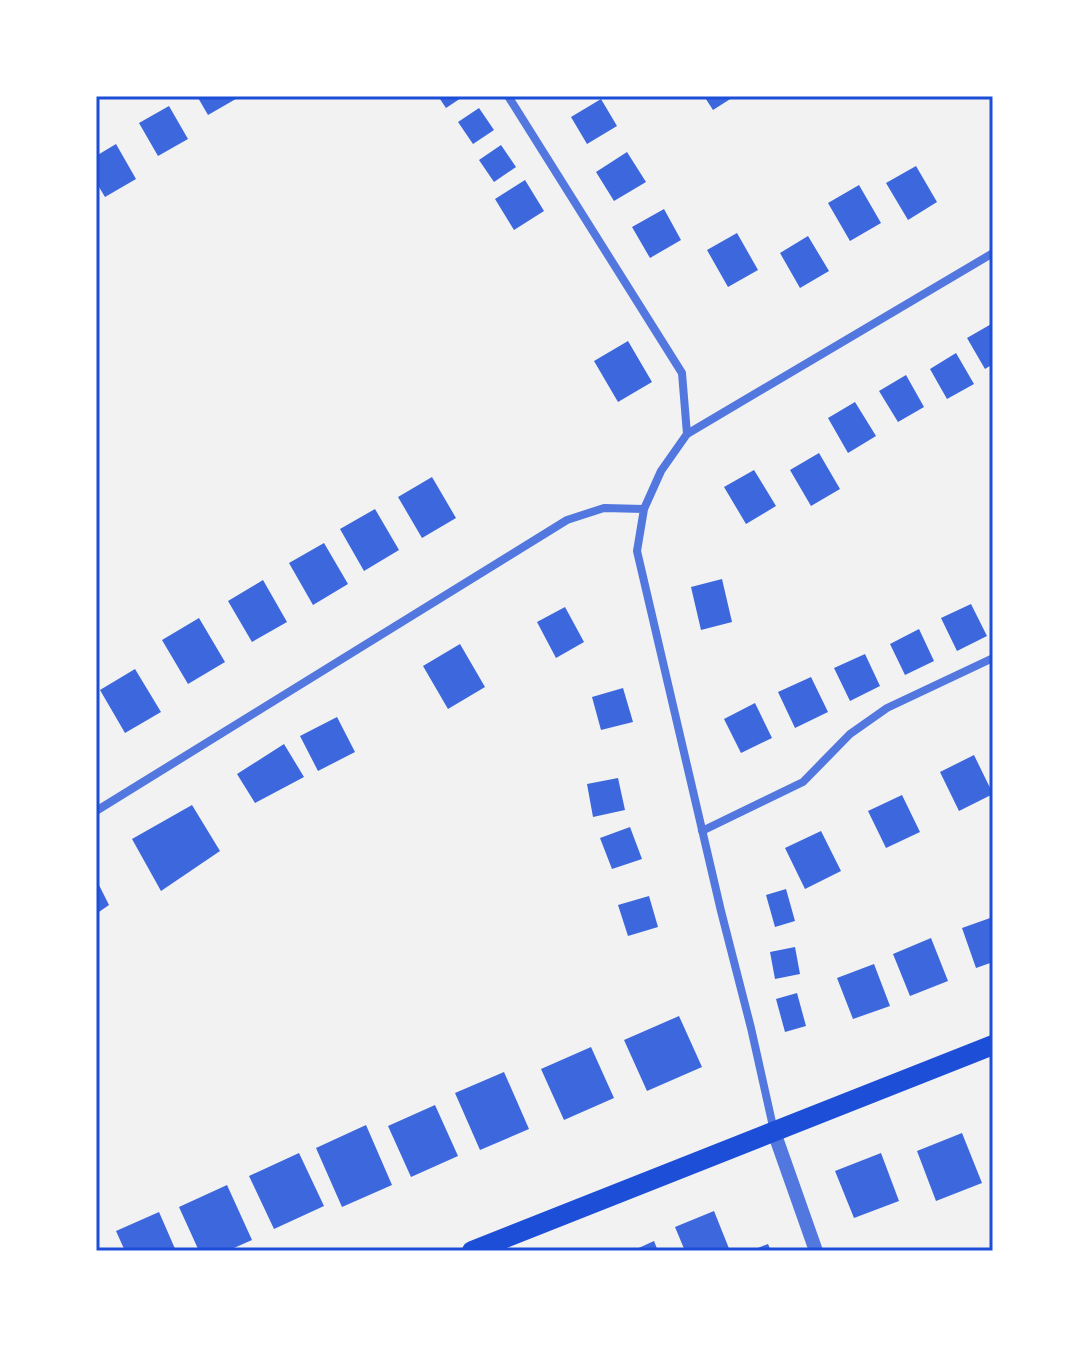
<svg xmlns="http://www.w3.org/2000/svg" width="1089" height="1347" viewBox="0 0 1089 1347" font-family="Ubuntu,sans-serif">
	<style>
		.building { fill: #3d67dc }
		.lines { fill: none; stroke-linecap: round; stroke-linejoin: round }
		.minor { stroke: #5277de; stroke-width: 8 }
		.tertiary { stroke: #5277de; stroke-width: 14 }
		.primary { stroke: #1d4ed8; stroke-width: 20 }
		.neatline { fill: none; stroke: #1d4ed8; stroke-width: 3 }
	</style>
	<rect width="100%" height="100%" fill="#f2f2f2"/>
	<path class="building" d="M197,96H241L208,115Z
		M438,96H464L446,108Z
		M704,96H735L713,110Z
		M601,99L617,126L587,144L571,117Z
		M169,106L188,139L158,156L139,123Z
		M479,108L494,130L473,144L458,122Z
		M116,144L136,179L105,197L96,182V156Z
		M501,145L516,167L494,182L479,160Z
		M627,152L646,182L614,201L596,172Z
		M916,166L937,202L908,220L886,183Z
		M525,180L544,211L514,230L495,199Z
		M859,185L881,223L850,241L828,203Z
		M664,209L681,240L650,258L632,227Z
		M737,233L758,270L728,287L707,250Z
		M808,236L829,271L800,288L780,253Z
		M993,323V364L985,369L967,338Z
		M628,341L652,382L618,402L594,361Z
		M956,353L974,384L947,399L930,369Z
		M906,375L924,407L898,422L879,391Z
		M855,402L876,436L848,453L828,418Z
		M819,453L840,489L811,506L790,470Z
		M754,470L776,506L746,524L724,487Z
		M432,477L456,518L422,538L398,497Z
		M375,509L399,550L364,571L340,529Z
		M324,543L348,584L313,605L289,563Z
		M722,579L732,622L701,630L691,587Z
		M263,580L287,622L252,642L228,601Z
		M971,604L987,636L957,651L941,618Z
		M565,607L584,642L556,658L537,622Z
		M199,618L225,662L188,684L162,640Z
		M919,629L934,661L905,675L890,644Z
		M460,644L485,687L448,709L423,666Z
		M865,654L880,686L850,701L834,668Z
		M135,669L161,712L125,733L100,690Z
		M811,677L828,712L795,728L778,692Z
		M623,688L633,722L601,730L592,697Z
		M755,703L772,738L741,753L724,719Z
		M337,717L355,752L318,771L300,736Z
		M284,744L304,777L255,803L237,774Z
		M974,755L993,794L959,811L940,772Z
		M618,778L625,810L593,817L587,784Z
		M902,795L920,832L886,848L868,811Z
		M192,805L220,851L161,891L132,839Z
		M630,827L642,859L612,869L600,838Z
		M821,831L841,871L805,889L785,848Z
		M96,879L109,905L96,914Z
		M786,889L795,921L775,927L766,895Z
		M649,896L658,927L628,936L618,905Z
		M993,917V962L976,968L962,928Z
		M931,938L948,981L910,996L893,954Z
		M795,947L800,974L775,979L770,952Z
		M874,964L890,1006L853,1019L837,978Z
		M797,993L806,1026L785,1032L776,999Z
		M679,1016L702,1067L647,1091L624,1040Z
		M591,1047L614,1098L564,1120L541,1069Z
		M504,1072L529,1129L480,1150L455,1093Z
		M435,1105L458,1156L411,1177L388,1126Z
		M366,1125L392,1185L342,1207L316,1148Z
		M962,1133L982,1183L936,1201L917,1151Z
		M299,1153L324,1206L274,1229L249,1176Z
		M881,1153L899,1201L854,1218L835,1171Z
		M227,1185L252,1240L227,1251H199L179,1207Z
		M714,1211L730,1251H685L675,1227Z
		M159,1212L176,1251H125L116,1231Z
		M654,1241L658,1251H632Z
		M768,1244L771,1251H750Z"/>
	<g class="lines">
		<path class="minor" d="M508,96L682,373L687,434
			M644,509L637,551L721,911L751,1028L774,1131
			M96,811L567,520L604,508L644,509L661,471L687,434L993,253
			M702,831L803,782L850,734L887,708L993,658"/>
		<path class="tertiary" d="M774,1132L816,1251"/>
		<path class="primary" d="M472,1251L993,1045"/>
	</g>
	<rect width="1089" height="1347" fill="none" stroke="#ffffff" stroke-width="196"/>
	<rect x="98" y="98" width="893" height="1151" class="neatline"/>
</svg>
